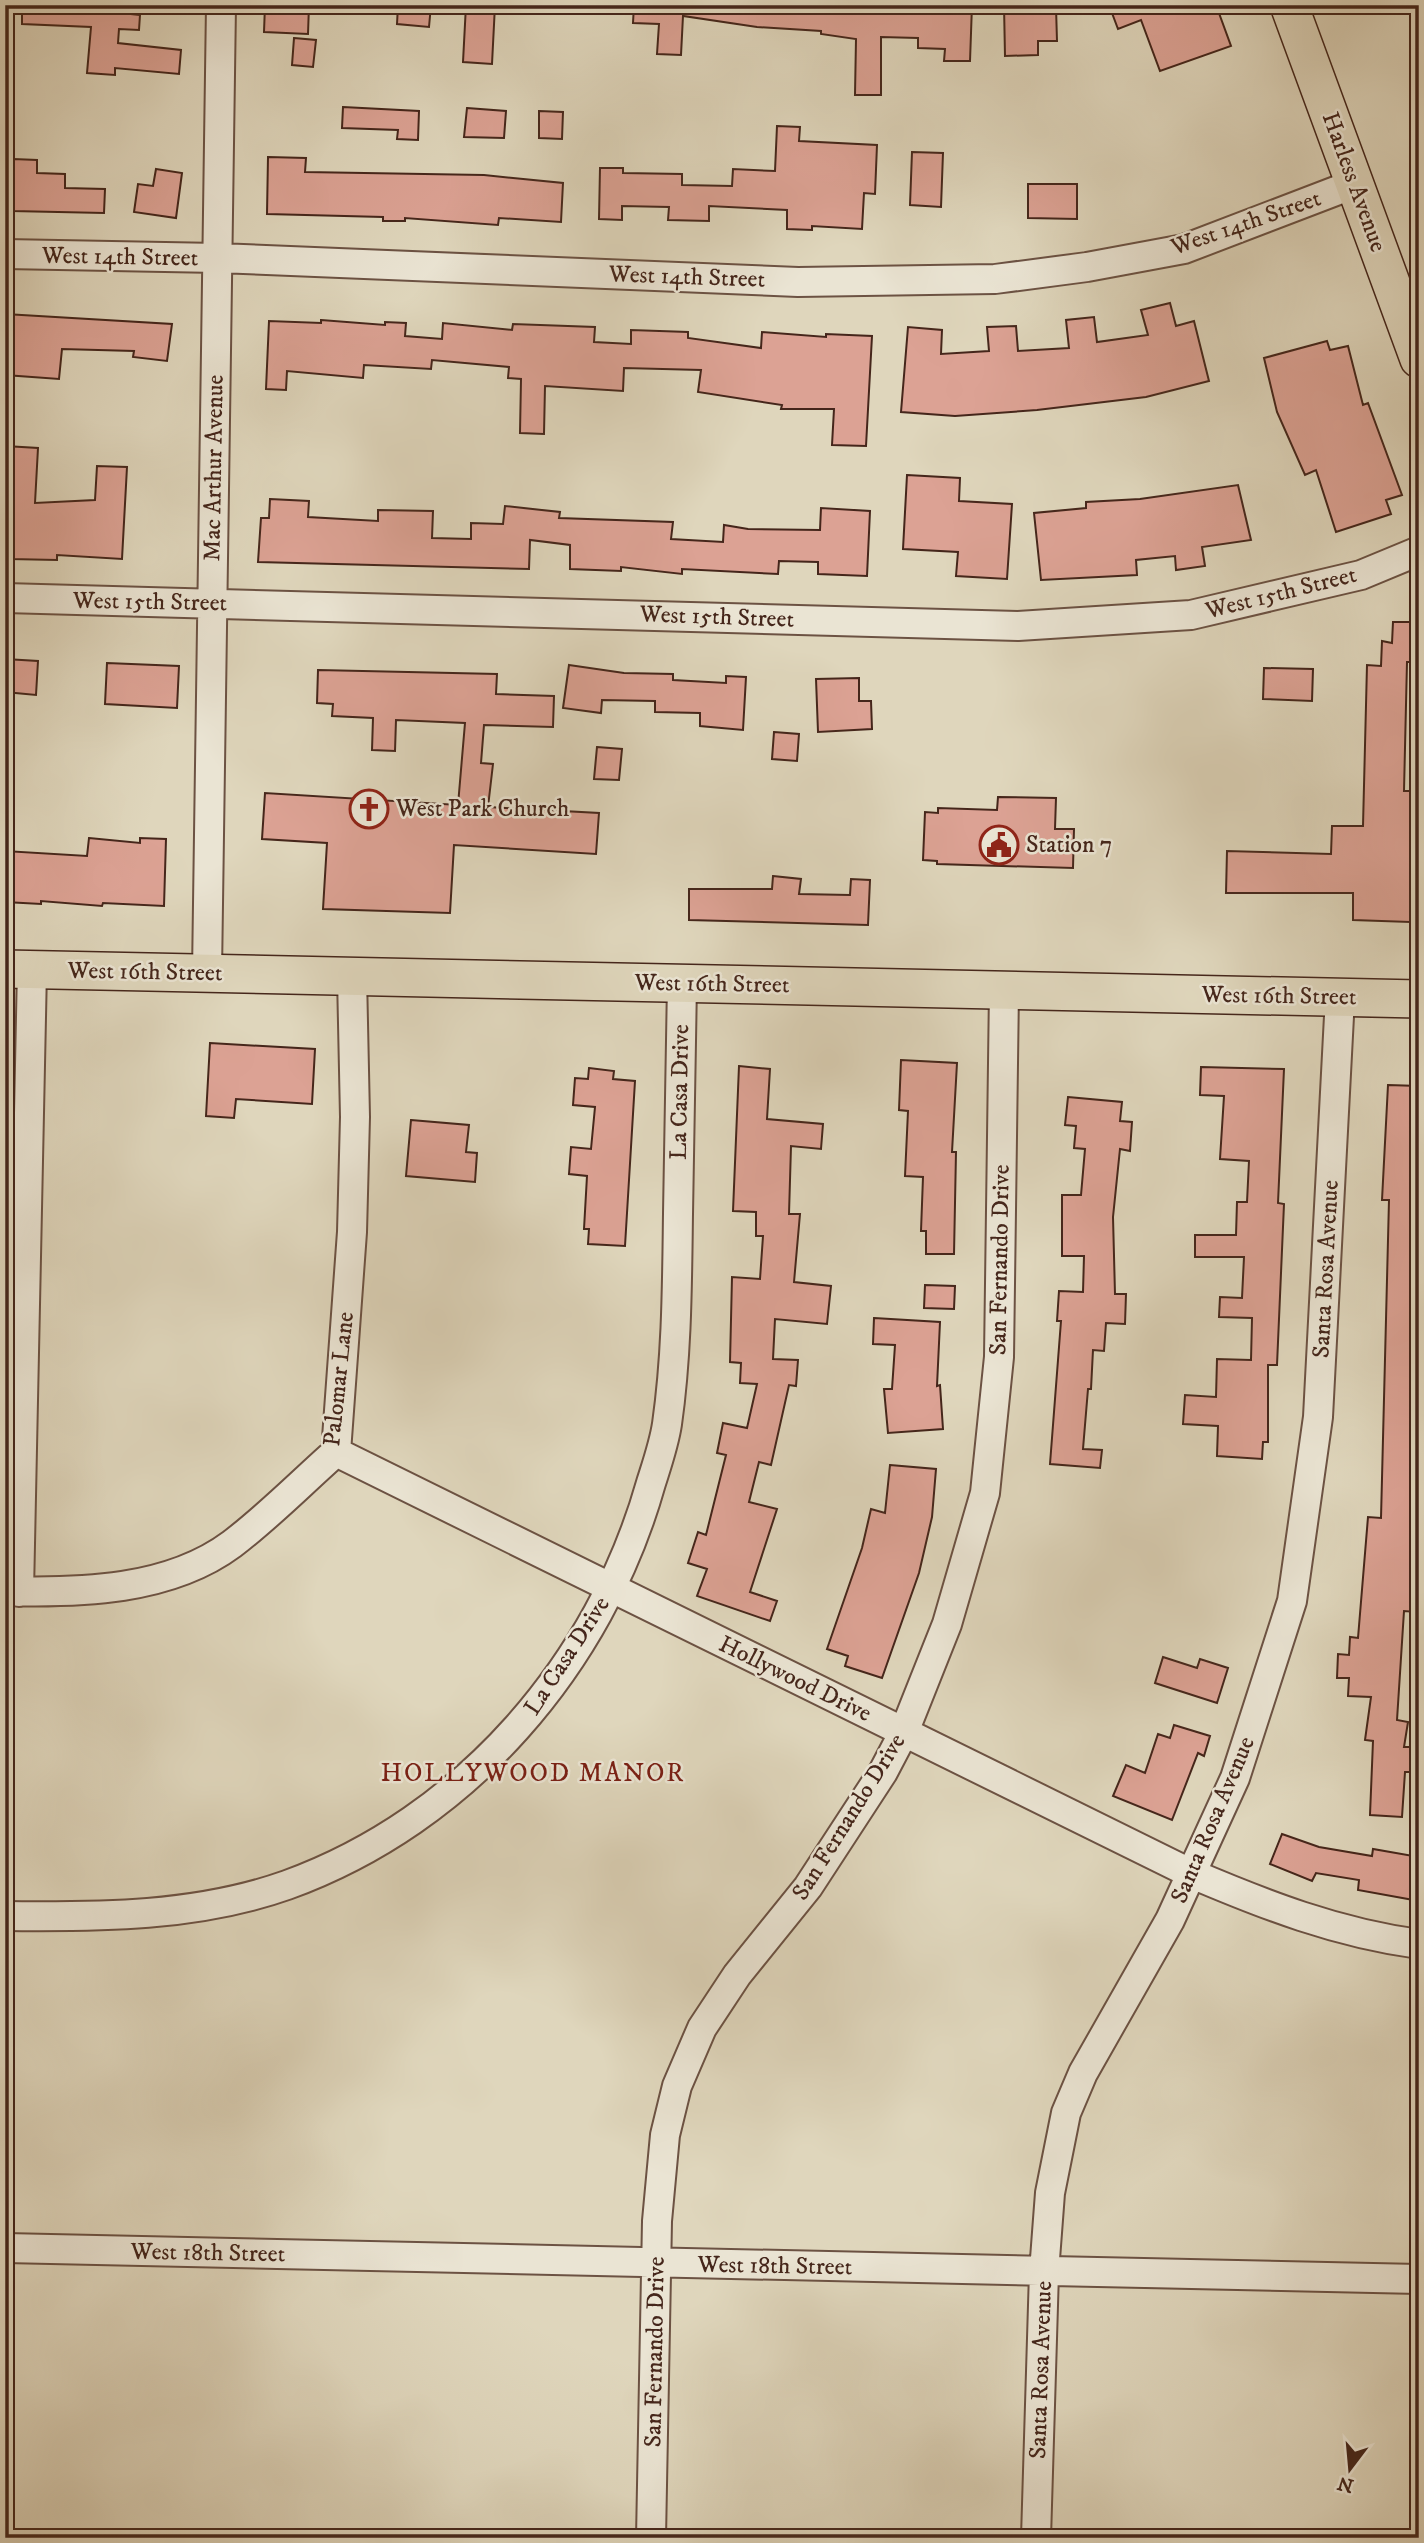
<svg xmlns="http://www.w3.org/2000/svg" width="1424" height="2543" viewBox="0 0 1424 2543" font-family="'IM FELL DW Pica',serif">
	<style>
		.building { fill: #dca294; stroke: #45261b; stroke-width: 2 }
		.lines { fill: none; stroke-linecap: round; stroke-linejoin: round }
		.minor-casing { stroke: #6c5243; stroke-width: 32 }
		.major-casing { stroke: #45261b; stroke-width: 40 }
		.minor { stroke: #eae4d3; stroke-width: 28 }
		.major { stroke: #dfd6bc; stroke-width: 37 }
		.labels { text-anchor: middle; dominant-baseline: central; stroke-width: 5; stroke-linejoin: round; paint-order: stroke }
		.street-label { font-size: 24px; fill: #45261b; stroke: #eae4d3 }
		.poi-label { font-size: 24px; fill: #45261b; stroke: #eae4d3; text-anchor: start }
		.neighbourhood-label { font-size: 26px; letter-spacing: 2px; fill: #7a1f14; stroke: #eae4d3 }
	</style>
	<rect width="100%" height="100%" fill="#dfd6bc"/>
	<filter id="stains"><feTurbulence type="fractalNoise" baseFrequency=".00286" numOctaves="4"/><feColorMatrix values="0 0 0 0 .2 0 0 0 0 .09 0 0 0 0 .02 0 0 0 .5 -.17"/></filter>
	<radialGradient id="worn" r=".72"><stop offset=".6" stop-color="#630" stop-opacity="0"/><stop offset="1" stop-color="#630" stop-opacity=".3"/></radialGradient>
	<path class="building" d="M22,5H84V9L140,15L139,30L119,29L118,43L181,50L179,74L115,68V75L87,73L91,27L22,24Z
		M265,5H309L308,34L264,32Z
		M398,5H431L429,27L397,24Z
		M466,5H495L492,64L463,62Z
		M634,5H972L970,61H944L945,49L918,48V38L881,37V95H855L856,39L821,34V31L757,27L683,16L681,55L657,54L659,24L633,23Z
		M1004,5L1056,7L1057,41H1038V55L1005,56Z
		M1109,5H1216L1231,46L1160,71L1141,20L1118,29Z
		M294,38L316,40L313,67L292,65Z
		M343,107L419,111L418,140L397,139L398,130L342,128Z
		M467,108L506,111L504,138L464,137Z
		M539,111L563,112L562,139L539,138Z
		M777,126L800,127L799,141L877,145L875,194L864,193L862,229L812,226V230L787,229V210L709,206V221L668,220L669,207L622,206V220L599,219L600,168H623V173L682,174V185L732,186L733,169L775,171Z
		M912,152L943,153L941,207L910,205Z
		M268,157L306,158L305,172L484,175L563,183L561,222L499,218L498,225L405,218V221H383V217L267,214Z
		M13,159L37,160V173L65,174V188L105,189L104,213L12,211Z
		M156,169L182,173L176,218L134,212L138,184L153,186Z
		M1028,184H1077V219L1028,218Z
		M1170,303L1176,326L1194,321L1209,381L1146,397L1037,410L955,416L901,412L908,327L942,330L941,354L989,351L987,327L1016,326L1018,351L1069,348L1066,320L1094,317L1097,342L1148,335L1141,310Z
		M5,314L172,324L167,361L133,357L134,351L62,349L59,379L5,375Z
		M321,320L385,325V322L406,323L405,336L442,339L443,323L512,330L513,324L595,327L594,342L631,344V330L688,332V338L761,348L762,332L826,337V334L872,336L866,446L832,445L834,409H781L782,405L698,392L701,370L624,368L623,391L545,386L544,434L520,433L521,379L508,378L509,367L432,360L431,369L364,365L363,378L287,371L286,390L266,389L269,321L321,323Z
		M1327,341L1330,350L1348,346L1363,405L1368,403L1402,495L1386,500L1391,514L1336,532L1316,470L1305,475L1277,412L1264,358Z
		M5,446L38,448L35,503L95,500L97,466L127,467L122,559L57,555V560L10,559L11,481L7,480Z
		M907,475L960,478L959,501L1012,504L1007,579L956,576L958,552L903,549Z
		M1238,485L1251,540L1202,547L1205,566L1176,570L1175,556L1136,560L1137,575L1041,580L1034,513L1086,508V502L1140,499Z
		M270,499L309,501L308,517L378,521V510L433,511L432,538L471,539V523L503,524L505,506L560,512L559,518L673,522L671,539L723,542L724,525L748,529L820,530L821,508L870,511L867,576L818,574V562L779,561L778,574L682,569V574L621,567V571L570,569V545L530,540L529,569L258,562L261,518H269Z
		M1393,622H1419V662H1407L1404,791H1419V896L1410,895V922L1353,920V893H1226L1227,851L1331,854L1332,826H1363L1367,665L1381,666L1382,641L1392,643Z
		M5,659L38,661L36,695L5,692Z
		M107,663L179,666L177,708L105,704Z
		M569,665L624,673L673,674V680L726,683V676L746,677L743,730L700,726V713L655,712V701L602,700L601,713L563,708Z
		M1264,668L1313,669L1312,701L1263,699Z
		M318,670L497,674L496,694L554,696L553,727L484,725L481,763L493,764L488,807L599,813L596,854L454,845L450,913L323,909L327,843L262,839L265,793L458,805L465,723L396,720L395,751L372,750L373,718L332,716L333,704L317,703Z
		M859,678V701H871L872,729L818,732L816,679Z
		M774,732L799,734L797,761L772,759Z
		M597,747L622,749L619,780L594,779Z
		M998,797L1056,798L1055,829H1074L1073,868L937,864V861L923,860L925,812L938,813V808L997,810Z
		M89,838L140,843V838L166,839L164,906L103,903L102,906L41,901V904L5,902V851L87,856Z
		M773,876L801,879L799,894L850,895L851,879L870,880L868,925L689,920V889H772Z
		M210,1043L315,1049L312,1104L236,1099L234,1118L206,1116Z
		M901,1060L957,1063L952,1152H956L954,1254H926V1231H921L923,1177L905,1176L908,1111L899,1110Z
		M739,1066L770,1069L767,1119L823,1124L821,1149L791,1146L789,1214H800L794,1282L831,1286L827,1324L775,1319L773,1359L798,1360L796,1386L789,1385L771,1465L759,1462L749,1502L777,1509L750,1592L777,1601L770,1621L697,1596L707,1569L688,1563L698,1532L706,1535L726,1455L717,1453L723,1423L747,1428L757,1384L740,1383L741,1363L730,1362L732,1277L760,1279L763,1236H756V1212L733,1211Z
		M1201,1067L1284,1069L1278,1203L1284,1204L1277,1365H1268V1442H1263L1262,1459L1217,1456L1218,1426L1183,1424L1185,1395L1216,1397L1217,1359L1251,1360L1252,1318L1219,1317L1220,1297L1242,1298L1244,1257H1195V1235H1236L1237,1202H1247L1249,1161L1220,1159L1224,1096L1200,1095Z
		M589,1068L614,1071L613,1079L635,1081L625,1246L588,1244L589,1229H584L587,1176L569,1174L571,1147L591,1149L595,1107L573,1105L575,1078L588,1079Z
		M1388,1085L1419,1086L1416,1213H1419V1557L1416,1612L1404,1611L1397,1720L1408,1722L1404,1747H1415L1413,1772H1405L1402,1817L1370,1815L1373,1741L1365,1740L1371,1697L1348,1696L1349,1678H1337L1338,1654L1349,1655L1350,1637L1358,1638L1368,1517L1381,1518L1389,1200H1382Z
		M1068,1097L1122,1102L1120,1121L1132,1122L1130,1151L1120,1149L1113,1217L1115,1294H1126L1125,1324L1106,1323L1104,1351L1093,1350L1091,1389H1088L1083,1449L1102,1450L1100,1468L1050,1464L1061,1321H1057L1059,1291L1083,1292L1084,1256H1062V1195H1081L1085,1149L1074,1148L1076,1126L1065,1125Z
		M411,1120L469,1125L466,1152L477,1153L475,1182L406,1176Z
		M925,1285L955,1286L954,1309L924,1308Z
		M874,1318L940,1322L937,1386L940,1385L943,1429L888,1433L884,1389H892L895,1345L873,1344Z
		M890,1465L936,1469L932,1517L919,1573L882,1678L845,1666L848,1656L827,1649L862,1548L871,1509L885,1513Z
		M1163,1657L1197,1668L1200,1659L1228,1668L1217,1703L1155,1683Z
		M1174,1725L1210,1736L1204,1756L1198,1753L1172,1820L1113,1796L1126,1765L1145,1773L1158,1734L1170,1738Z
		M1282,1834L1319,1847L1372,1856L1373,1849L1419,1857V1901L1358,1890L1359,1880L1316,1873L1312,1881L1270,1864Z"/>
	<g class="lines">
		<defs>
			<path id="minor" d="M5,254L218,258L798,282L995,279L1087,267L1184,249L1354,184
				M5,598L1018,626L1191,615L1361,575L1419,551
				M207,973L221,5
				M336,1452L1190,1873C1265,1905 1337,1933 1419,1944
				M5,1591C80,1593 169,1591 232,1544C269,1516 302,1482 336,1452L352,1232L355,1117L352,976
				M19,1592L32,969
				M5,1916C100,1917 197,1917 287,1885C466,1820 600,1664 651,1483C657,1464 664,1444 667,1424C677,1354 677,1284 678,1214C680,1137 681,1060 682,983
				M5,2248L1419,2279
				M651,2538L657,2221L665,2135L677,2086L702,2028L737,1975L808,1887L883,1772L904,1732L947,1624L985,1493L999,1357L1004,990
				M1036,2538L1044,2272L1050,2193L1066,2113L1083,2073L1170,1920L1235,1778L1292,1601L1318,1417L1340,997"/>
			<path id="major" d="M1289,5L1419,359
				M5,969L1419,999"/>
		</defs>
		<use href="#minor" class="minor-casing"/>
		<use href="#major" class="major-casing"/>
		<use href="#minor" class="minor"/>
		<use href="#major" class="major"/>
	</g>
	<defs>
		<symbol id="church-ring" viewBox="-11 -11 22 22"><circle r="9.5" fill="#eae4d3" stroke="#8f2418" stroke-width="1.5"/><path d="M-1.2-6h2.4v3.5h3.3v2.4h-3.3V6h-2.4V-.1h-3.3v-2.4h3.3Z" fill="#8f2418"/></symbol>
		<symbol id="civic-ring" viewBox="-11 -11 22 22"><circle r="9.5" fill="#eae4d3" stroke="#8f2418" stroke-width="1.5"/><path d="M-.6-6.5H3V-4.5H.6V-3L4-1V1h2V6H-6V1h2V-1L-.6-3ZM-1.2 2.5V6h2.4V2.5Z" fill="#8f2418"/></symbol>
	</defs>
	<g fill-rule="evenodd">
		<use href="#church-ring" x="347" y="787" width="44" height="44"/>
		<use href="#civic-ring" x="977" y="823" width="44" height="44"/>
	</g>
	<g class="labels">
		<g class="street-label">
			<text transform="translate(1354 182) rotate(70)">Harless Avenue</text>
			<text transform="translate(1246 223) rotate(-19)">West 14th Street</text>
			<text transform="translate(120 257) rotate(1)">West 14th Street</text>
			<text transform="translate(687 277) rotate(2)">West 14th Street</text>
			<text transform="translate(214 468) rotate(-89)">Mac Arthur Avenue</text>
			<text transform="translate(1281 593) rotate(-14)">West 15th Street</text>
			<text transform="translate(150 602) rotate(1)">West 15th Street</text>
			<text transform="translate(717 617) rotate(2)">West 15th Street</text>
			<text transform="translate(145 972) rotate(1)">West 16th Street</text>
			<text transform="translate(712 984) rotate(1)">West 16th Street</text>
			<text transform="translate(1279 996) rotate(1)">West 16th Street</text>
			<text transform="translate(680 1092) rotate(-89)">La Casa Drive</text>
			<text transform="translate(1000 1260) rotate(-89)">San Fernando Drive</text>
			<text transform="translate(1326 1269) rotate(-87)">Santa Rosa Avenue</text>
			<text transform="translate(339 1379) rotate(-84)">Palomar Lane</text>
			<text transform="translate(567 1656) rotate(-57)">La Casa Drive</text>
			<text transform="translate(795 1679) rotate(26)">Hollywood Drive</text>
			<text transform="translate(849 1817) rotate(-58)">San Fernando Drive</text>
			<text transform="translate(1213 1820) rotate(-67)">Santa Rosa Avenue</text>
			<text transform="translate(208 2253) rotate(1)">West 18th Street</text>
			<text transform="translate(775 2266) rotate(1)">West 18th Street</text>
			<text transform="translate(655 2352) rotate(-89)">San Fernando Drive</text>
			<text transform="translate(1041 2370) rotate(-88)">Santa Rosa Avenue</text>
		</g>
		<g class="poi-label">
			<text x="396" y="809">West Park Church</text>
			<text x="1026" y="845">Station 7</text>
		</g>
		<g class="neighbourhood-label">
			<text x="533" y="1773">HOLLYWOOD MANOR</text>
		</g>
	</g>
	<rect width="1424" height="2543" fill="none" stroke="#dfd6bc" stroke-width="28"/>
	<rect x="7" y="7" width="1410" height="2529" fill="none" stroke="#45261b" stroke-width="3.5"/>
	<rect x="14" y="14" width="1396" height="2515" fill="none" stroke="#45261b" stroke-width="2"/>
	<g transform="translate(1350 2469) rotate(196)" stroke="#eae4d3" stroke-width="5" paint-order="stroke">
	<path d="M0-5L12 26L0 18L-12 26Z" fill="#45261b"/>
	<text y="-10" font-size="19" font-weight="bold" text-anchor="middle" fill="#45261b">N</text>
	</g>
	<rect width="100%" height="100%" filter="url(#stains)"/>
	<rect width="100%" height="100%" fill="url(#worn)"/>
</svg>
